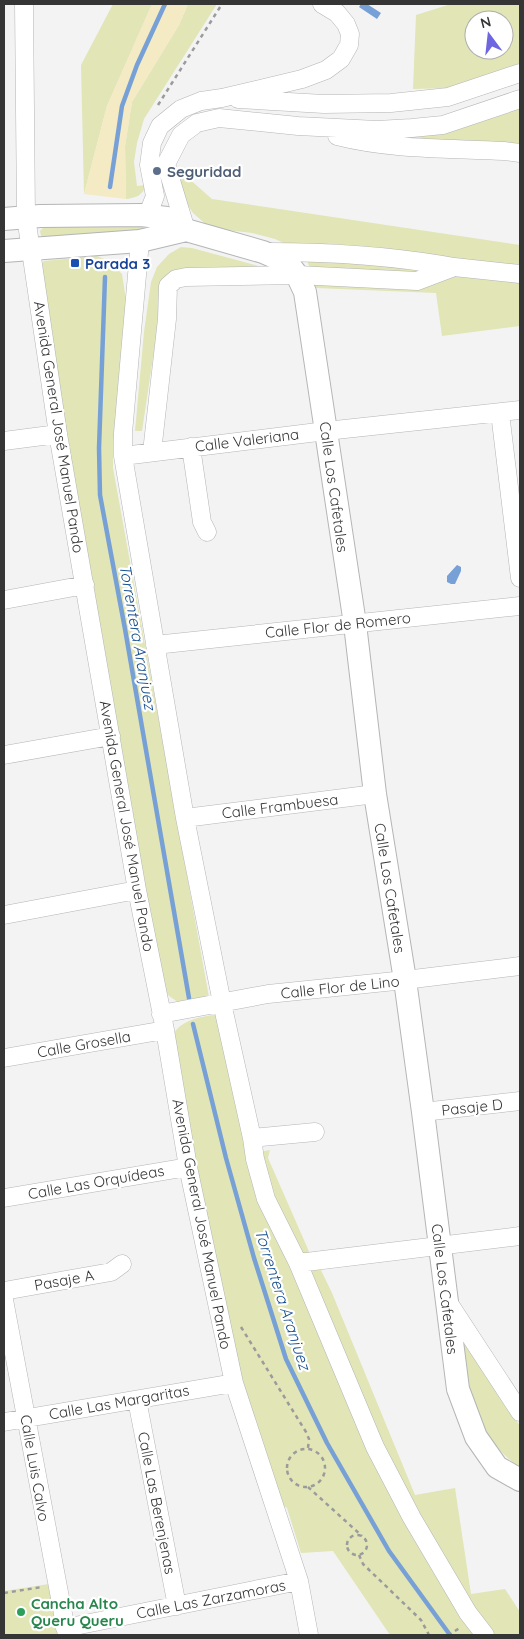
<svg xmlns="http://www.w3.org/2000/svg" width="524" height="1639" viewBox="0 0 524 1639" font-family="Quicksand,sans-serif">
	<style>
		.green { fill: #e2e5b6; fill-rule: evenodd }
		.sand { fill: #f4eac4 }
		.water { fill: #77a1d6 }
		.lines { fill: none; stroke-linecap: round; stroke-linejoin: round }
		.stream { stroke: #77a1d6; stroke-width: 4.5 }
		.minor-casing { stroke: #b4b5b6; stroke-width: 19 }
		.major-casing { stroke: #b4b5b6; stroke-width: 24 }
		.path { stroke: #9b9b9c; stroke-width: 2.5; stroke-dasharray: 4 4; stroke-linecap: butt }
		.minor { stroke: #fff; stroke-width: 18 }
		.major { stroke: #fff; stroke-width: 22 }
		.service-dot { fill: #5c6f8a; stroke: #fff; stroke-width: 2 }
		.transit-dot { fill: #1a4fb4; stroke: #fff; stroke-width: 2 }
		.leisure-dot { fill: #2e9e5b; stroke: #fff; stroke-width: 2 }
		.labels { text-anchor: middle; dominant-baseline: central; stroke-width: 4.5; stroke-linejoin: round; paint-order: stroke }
		.service-label { font-size: 15px; font-weight: bold; fill: #4e5e75; stroke: #fff; text-anchor: start }
		.transit-label { font-size: 15px; font-weight: bold; fill: #164399; stroke: #fff; text-anchor: start }
		.street-label { font-size: 15px; fill: #353536; stroke: #fff }
		.leisure-label { font-size: 15px; font-weight: bold; fill: #27864d; stroke: #fff; text-anchor: start }
		.water-label { font-size: 16px; font-style: italic; fill: #154e8f; stroke: #fff }
	</style>
	<rect width="100%" height="100%" fill="#f3f3f4"/>
	<path class="green" d="M113,4H152L107,106L84,194L81,65Z
		M188,4H217L144,119L137,143L134,162L137,186L146,185C143,195 136,198 126,199L125,146L132,102L179,25Z
		M451,4H520V67L451,88L413,89L416,15ZM474,20H504V50H474Z
		M520,105V144L375,137Z
		M176,177H187L212,199L520,245V326L442,336L436,293L316,288L306,257L299,250L275,239L252,233L210,228L193,213L180,193Z
		M146,225L147,234L42,240L40,231L45,226Z
		M181,247L192,248L270,269L164,284L142,431H135L144,332L151,282L157,267L169,254Z
		M97,256L109,261L122,274L126,300L118,410L113,442V468L209,997L178,1002L169,996L163,987L63,431L39,266L44,261Z
		M230,1012L258,1200L478,1635H390L333,1551L301,1553L287,1508L278,1502L240,1380L192,1159L174,1033C185,1016 211,1016 230,1012Z
		M270,1150L268,1158L311,1256L300,1257L275,1205L262,1154L264,1151Z
		M320,1268L332,1293L415,1495L455,1488L471,1594L505,1589L520,1612V1635H491L405,1496L307,1269Z
		M464,1341L520,1426V1468C478,1438 464,1391 464,1341Z
		M49,1584L58,1635H4V1591Z"/>
	<path class="sand" d="M152,4H188L179,25L132,102L125,146L126,199L84,194L107,106Z"/>
	<path class="water" d="M361,4H367L381,13L377,19L359,7Z
		M457,565L461,567V571L455,584H451L447,582V576Z"/>
	<g class="lines">
		<path class="stream" d="M110,187L122,106L137,65L165,4
			M105,277L99,448L100,495L125,629L189,998
			M193,1024L226,1158L254,1258L286,1359L327,1443L389,1551L450,1635"/>
		<defs>
			<path id="minor" d="M24,4L26,217L58,434L137,890L165,1030L188,1167L234,1383L299,1581L309,1635
				M238,99L324,104L391,103L448,97L520,73
				M337,136C392,150 448,148 504,151L520,153
				M141,215L150,209L155,196L149,165L152,143L160,126L181,109L201,101L222,98L302,79L326,70L341,59L349,45L350,34L346,24L337,13L322,4
				M186,230L166,164L181,135L197,123L219,118L298,126L377,130L412,128L443,125L520,99
				M140,241L123,433V456L185,818L222,1003L252,1138L255,1159L266,1199L298,1263L375,1447L412,1518L468,1613L485,1635
				M454,267L520,274
				M500,413L520,578
				M4,441L58,434
				M191,447L202,522L207,532
				M152,452L167,319L168,286L176,279L186,277L297,275L417,281L454,267C393,256 331,252 269,252
				M123,456L326,431L520,410
				M4,600L85,585
				M155,645L520,606
				M4,755L111,736
				M185,818L375,794
				M4,915L137,890
				M161,1014L268,994L405,980L520,966
				M4,1058L165,1030
				M423,1112L520,1101
				M252,1138L315,1132
				M4,1198L188,1167
				M298,1263L520,1236
				M4,1291L111,1272L122,1264
				M4,1300L67,1635
				M448,1302L520,1412
				M137,1400L177,1606
				M4,1422L234,1383
				M65,1628L299,1581"/>
			<path id="major" d="M4,219L40,216L141,215L167,218L186,230L263,252L288,263L297,275L305,292L355,624L375,794L405,980L423,1112L458,1389L476,1437L497,1467L520,1480
				M4,251L140,241L186,230"/>
		</defs>
		<use href="#minor" class="minor-casing"/>
		<use href="#major" class="major-casing"/>
		<path class="path" d="M158,105L222,4
			M241,1327L306,1432L309,1439L308,1448
			M287 1468a19 19 0 1 1 38 0a19 19 0 1 1-38 0Z
			M308,1487L362,1536
			M347 1545a10 10 0 1 1 20 0a10 10 0 1 1-20 0Z
			M359,1555L363,1564L421,1620L429,1635
			M4,1593L42,1587
			M448,1635L460,1628"/>
		<use href="#minor" class="minor"/>
		<use href="#major" class="major"/>
	</g>
	<circle class="service-dot" cx="157" cy="171" r="5"/>
	<rect class="transit-dot" x="70" y="258" width="10" height="10" rx="2.5"/>
	<circle class="leisure-dot" cx="21" cy="1612" r="5"/>
	<g class="labels">
		<g class="service-label">
			<text x="167" y="171">Seguridad</text>
		</g>
		<g class="transit-label">
			<text x="85" y="263">Parada 3</text>
		</g>
		<g class="street-label">
			<text transform="translate(59 427) rotate(81)">Avenida General José Manuel Pando</text>
			<text transform="translate(247 440) rotate(-7)">Calle Valeriana</text>
			<text transform="translate(334 487) rotate(82)">Calle Los Cafetales</text>
			<text transform="translate(338 625) rotate(-6)">Calle Flor de Romero</text>
			<text transform="translate(280 806) rotate(-7)">Calle Frambuesa</text>
			<text transform="translate(127 826) rotate(80)">Avenida General José Manuel Pando</text>
			<text transform="translate(390 888) rotate(81)">Calle Los Cafetales</text>
			<text transform="translate(340 987) rotate(-6)">Calle Flor de Lino</text>
			<text transform="translate(84 1044) rotate(-10)">Calle Grosella</text>
			<text transform="translate(472 1107) rotate(-6)">Pasaje D</text>
			<text transform="translate(96 1182) rotate(-10)">Calle Las Orquídeas</text>
			<text transform="translate(202 1224) rotate(79)">Avenida General José Manuel Pando</text>
			<text transform="translate(64 1280) rotate(-10)">Pasaje A</text>
			<text transform="translate(445 1289) rotate(83)">Calle Los Cafetales</text>
			<text transform="translate(119 1402) rotate(-10)">Calle Las Margaritas</text>
			<text transform="translate(35 1468) rotate(80)">Calle Luis Calvo</text>
			<text transform="translate(157 1503) rotate(79)">Calle Las Berenjenas</text>
			<text transform="translate(211 1599) rotate(-11)">Calle Las Zarzamoras</text>
		</g>
		<g class="leisure-label">
			<text x="31" y="1603">Cancha Alto<tspan x="31" dy="17">Queru Queru</tspan></text>
		</g>
		<g class="water-label">
			<text transform="translate(138 637) rotate(80)">Torrentera Aranjuez</text>
			<text transform="translate(283 1299) rotate(72)">Torrentera Aranjuez</text>
		</g>
	</g>
	<rect width="524" height="1639" fill="none" stroke="#353536" stroke-width="10"/>
	<g transform="translate(489 35) rotate(345)"><circle r="24" fill="#ffffff" stroke="#aeaeaf"/>
	<path d="M0-4L9 19L0 12L-9 19Z" fill="#6d66e0"/>
	<text y="-8" font-size="14" font-weight="bold" text-anchor="middle" fill="#353536">N</text>
	</g>
</svg>
